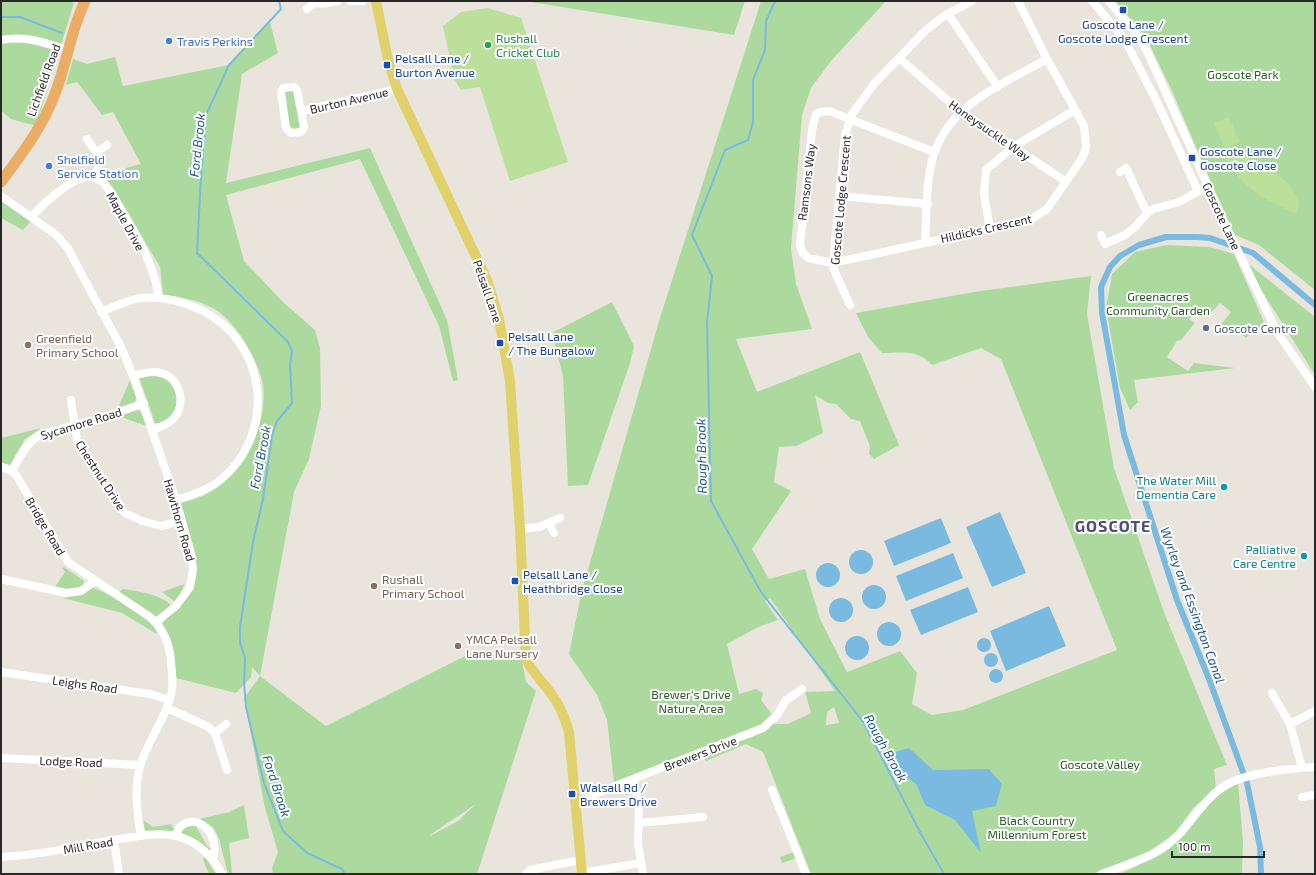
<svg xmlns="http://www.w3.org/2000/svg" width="1316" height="875" viewBox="0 0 1316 875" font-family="'Exo 2',sans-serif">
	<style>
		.green { fill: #acda9e; fill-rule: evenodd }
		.pitch { fill: #bbe09b }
		.water { fill: #7abae0 }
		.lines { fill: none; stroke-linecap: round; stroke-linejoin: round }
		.stream { stroke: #7abae0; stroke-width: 2 }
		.canal { stroke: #7abae0; stroke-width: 6 }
		.minor { stroke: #fff; stroke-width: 8 }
		.major { stroke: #e0d16a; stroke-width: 10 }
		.highway { stroke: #ebad65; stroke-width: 11 }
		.transit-dot { fill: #1a4fb4; stroke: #fff; stroke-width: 1.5 }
		.shop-dot { fill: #3f7fe0; stroke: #fff; stroke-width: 1.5 }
		.leisure-dot { fill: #2e9e5b; stroke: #fff; stroke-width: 1.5 }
		.service-dot { fill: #5c6f8a; stroke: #fff; stroke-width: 1.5 }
		.education-dot { fill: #8d6e63; stroke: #fff; stroke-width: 1.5 }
		.culture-dot { fill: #0f9aa8; stroke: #fff; stroke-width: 1.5 }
		.labels { text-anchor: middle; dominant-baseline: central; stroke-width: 4; stroke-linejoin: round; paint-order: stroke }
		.transit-label { font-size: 12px; fill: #164399; stroke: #fff; text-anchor: start }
		.leisure-label { font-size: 12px; fill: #27864d; stroke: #fff; text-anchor: start }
		.shop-label { font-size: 12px; fill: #366cbe; stroke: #fff; text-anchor: start }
		.park-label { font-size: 12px; fill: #275c22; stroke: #fff }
		.street-label { font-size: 12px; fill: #282828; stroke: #fff }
		.service-label { font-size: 12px; fill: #4e5e75; stroke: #fff; text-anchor: start }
		.education-label { font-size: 12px; fill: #785e54; stroke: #fff; text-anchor: start }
		.culture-label { font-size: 12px; fill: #0d838f; stroke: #fff; text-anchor: end }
		.water-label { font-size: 13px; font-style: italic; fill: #1c5888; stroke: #fff }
		.district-label { font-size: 16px; font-weight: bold; letter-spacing: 1px; fill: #4e5173; stroke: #fff }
	</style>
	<rect width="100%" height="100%" fill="#e9e5dc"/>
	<path class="green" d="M1,1H70L74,3L36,126L11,119L1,111Z
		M525,1H745L734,35Z
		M761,1H886L831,61L811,88L802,115L791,248L796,284L812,329L736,339L757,392L860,352L899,445L874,459L869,454L870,446L860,421L851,419L836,404L828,403L815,395L823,433L796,446L779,447L774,482L791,491L752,549L769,579L805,569L820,619L847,672L900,651L917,673L912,704L932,715L963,710L1117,650L1001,359L981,348L932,365C917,349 903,353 882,353L868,337L856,313L974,292L1091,276L1087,314L1114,468L1165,615L1227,765L1214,769L1216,789L1193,808L1176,832L1150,851L1092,874H811L763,752L746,744L706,761L702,756L771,724H788L811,713L805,692L835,691L770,598L765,601L778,620L758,627L727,644L739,694L756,689L763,693L761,700L773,716L765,723L614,782L607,720L597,695L569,654L581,594L659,321ZM834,707L839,723L826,725L827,712Z
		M1115,1H1315V290L1259,245L1233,234L1172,91L1145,35Z
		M270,22L278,53L242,74L226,183L370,148L447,320L458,380L453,381L439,326L360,159L226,195L244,261L284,303L315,330L320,348L321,406L309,459L294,492L260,676L326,726L473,652L520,651L526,682L536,691L477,874H273L272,868L278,852L265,808L244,698L260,676L252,667L251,677L236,693L176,678L171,644L162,624L195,576L180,503C187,501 196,499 203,496C242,475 268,429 263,385C261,373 256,362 250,351C242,335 228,317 213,308C197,300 180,297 163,294L160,267L112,186L100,175L141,164L113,112L102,115L77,82L66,85L73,59L87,64L115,57L123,86L229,65ZM476,804L458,821L430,836V835Z
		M293,89L301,125L298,130H292L289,128L284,90Z
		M1,201L31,221L23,230L1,218Z
		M1166,245L1209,247L1234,254L1264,322C1260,329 1252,332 1246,338L1235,329L1230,335L1220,326L1231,312L1220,303L1208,316L1203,312L1199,317L1194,313L1189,319L1195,323L1181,340L1177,341L1167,357L1188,371L1194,363L1235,368L1134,380L1138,402L1130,410L1120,388L1106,308L1112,274L1135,252Z
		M1241,258L1315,317V375Z
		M612,302L634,346L630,363L588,485L568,486L563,376L552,333Z
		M157,375L168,379C171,384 176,390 177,396C180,409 168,424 155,423L139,377Z
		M130,380L136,397L135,403L118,408Z
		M137,410L142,412L147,426L118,416Z
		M41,428L24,440L10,465L1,462V438Z
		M64,567L84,581L83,585L73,590L55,587L65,572L62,568Z
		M184,584L179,600L174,601L162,592Z
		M93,588C107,592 143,615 153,626C155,628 156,631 157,634L122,613L63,598L79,595Z
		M123,589C139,592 158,593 171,605V607L157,617L120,594V591Z
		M1238,783L1243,842L1242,874H1120L1153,858L1184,836L1211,799Z
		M244,805L249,838L229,843L232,873L228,874L219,838L213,827L199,819L229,812Z
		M143,820L153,827L171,824L174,829L172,832L148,831L145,830Z
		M191,826H196L207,846L211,849L210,851L197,841L181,833L183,828Z
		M794,852L797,858L782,863L780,857Z
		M204,858H206L216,874H209L203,860Z"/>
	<path class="pitch" d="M488,8L521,18L568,162L510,181L480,87L461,90L454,79L443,26L461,12Z
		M1229,117L1240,142L1225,148L1214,123Z
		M1235,151H1244L1288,183L1299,199L1297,214C1262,199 1242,188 1223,154Z"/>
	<path class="water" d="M1000,512L1026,573L992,587L966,527Z
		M941,518L951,543L894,566L884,541Z
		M849 562a12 12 0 1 1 24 0a12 12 0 1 1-24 0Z
		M953,553L963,578L906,601L896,576Z
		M816 575a12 12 0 1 1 24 0a12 12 0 1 1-24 0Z
		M862 597a12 12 0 1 1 24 0a12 12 0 1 1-24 0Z
		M968,587L978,612L921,635L910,610Z
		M829 610a12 12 0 1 1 24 0a12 12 0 1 1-24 0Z
		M1049,606L1066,646L1006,671L990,631Z
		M877 634a12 12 0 1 1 24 0a12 12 0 1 1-24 0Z
		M845 648a12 12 0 1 1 24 0a12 12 0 1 1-24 0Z
		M977 645a7 7 0 1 1 14 0a7 7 0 1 1-14 0Z
		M984 660a7 7 0 1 1 14 0a7 7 0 1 1-14 0Z
		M989 676a7 7 0 1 1 14 0a7 7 0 1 1-14 0Z
		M909,748L933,770L989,769L1002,784L996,806L972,811L981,853L955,820L925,805L916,784L895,768L889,754Z"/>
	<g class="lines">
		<path class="stream" d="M279,1L281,9L229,65L206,115L201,176L197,253L288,342L292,351L290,365L292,403L277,421L272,436L263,499L253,542L240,627V643L245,658L244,682L246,707L264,783L283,831L307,853L342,869L345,874
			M775,1L766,21L765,50L753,80V122L748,140L725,150L692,235L712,276L707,323L711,501L761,592L864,723L921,834L944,874
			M1,17H20L62,33"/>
		<path class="canal" d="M1261,874L1260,847L1247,783L1209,679L1177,600L1124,435L1102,313L1101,287L1110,267L1120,256L1139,245L1166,237H1197L1210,238L1253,253L1315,305"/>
		<path class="minor" d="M315,1L321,4L338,1
			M350,1H363
			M1092,1L1125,40L1157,102L1198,191
			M1109,1L1134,31L1147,51L1227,228L1277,332L1315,387
			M307,9L316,2
			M948,14L998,87
			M1,40C25,35 45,43 68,50
			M899,58L960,111L1065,181
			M294,87L297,90L304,127L301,132L291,133L286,128L281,92L283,88Z
			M302,111L397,89
			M87,139C99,155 100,158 95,178
			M97,152L107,145
			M934,152L829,111L821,112L816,114L812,130L800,245L803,253L808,258L833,263L1030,220L1047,209L1083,157L1086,147L1084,126L1047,59L1018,1
			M1120,172L1126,168L1147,213
			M1,196L55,234L67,247L122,349L133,376L176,500L191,553L193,570L190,587L176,606L156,622
			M839,196L928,204
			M32,216C43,204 72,177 89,177C95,177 99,180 104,183C122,209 158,267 158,298
			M990,229L984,194L986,170L1013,147L1075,110
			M1101,235L1105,244L1125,235L1136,226L1147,213L1153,209L1179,202L1201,190
			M925,242C927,213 925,179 935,151C952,103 1005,83 1047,59
			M850,305L834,270L833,263L845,135L852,114L874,84L925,31L944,16L972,1
			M101,312C114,307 127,300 141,298C160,296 177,300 194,307C269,337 280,437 215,484C203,492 189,496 176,500
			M133,376C144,373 153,370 164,374C182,381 186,407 172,420C167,425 159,427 153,430
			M71,400L77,440L125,513L142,521L161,526L181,521
			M1,467L12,471L16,475L68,562L150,617C164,629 170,644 171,662C172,671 173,681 172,690C167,717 148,740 140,766C134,789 137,813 141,836
			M12,471C21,456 26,442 42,434L111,415L144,403
			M549,523L554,533
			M520,529L539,527L560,518
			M1,579L66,593L81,591L95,581
			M1,672L150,694L169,700
			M1272,693L1290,724L1302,768
			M167,708L207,726L215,733L227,770
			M1290,724L1315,711
			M215,733L226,724
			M1,758L140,765
			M633,779L639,805L638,843L643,874
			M772,790L806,874
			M1302,797L1315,795
			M591,801L590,796L763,728L778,714L785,701L802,689
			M639,823L703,817
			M176,836L179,828C198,809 221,837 213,859
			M114,840L119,874
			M1,857C37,855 72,848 107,841C129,838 154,831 176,836C198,841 212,856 222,874
			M582,873L641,863
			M526,874L530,870L580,860
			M1102,874C1126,864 1154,858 1173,840C1192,823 1203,799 1226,785C1248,772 1289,769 1315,767"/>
		<path class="major" d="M376,1L388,60L397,89L487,280L499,319L510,381L520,529L526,659C532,672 542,681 550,692C560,705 565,717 569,732L582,874"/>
		<path class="highway" d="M1,182C23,152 43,127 56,91C67,62 71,30 85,1"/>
	</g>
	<g class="transit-dot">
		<rect x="1119" y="6" width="8" height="8" rx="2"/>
		<rect x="383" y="61" width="8" height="8" rx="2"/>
		<rect x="1188" y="154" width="8" height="8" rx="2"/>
		<rect x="496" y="339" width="8" height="8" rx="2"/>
		<rect x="511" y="577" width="8" height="8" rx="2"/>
		<rect x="568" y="790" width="8" height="8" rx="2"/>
	</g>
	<g class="shop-dot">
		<circle cx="169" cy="41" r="4"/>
		<circle cx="49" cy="166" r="4"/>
	</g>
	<circle class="leisure-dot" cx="488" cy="45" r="4"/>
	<circle class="service-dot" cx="1206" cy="328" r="4"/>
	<g class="education-dot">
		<circle cx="28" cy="345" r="4"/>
		<circle cx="374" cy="586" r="4"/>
		<circle cx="458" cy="646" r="4"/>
	</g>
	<g class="culture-dot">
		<circle cx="1224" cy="487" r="4"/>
		<circle cx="1304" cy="556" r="4"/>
	</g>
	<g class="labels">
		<g class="transit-label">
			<text x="1123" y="24" text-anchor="middle">Goscote Lane /<tspan x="1123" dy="14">Goscote Lodge Crescent</tspan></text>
			<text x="395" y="58">Pelsall Lane /<tspan x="395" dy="14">Burton Avenue</tspan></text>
			<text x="1200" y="151">Goscote Lane /<tspan x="1200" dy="14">Goscote Close</tspan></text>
			<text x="508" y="336">Pelsall Lane<tspan x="508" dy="14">/ The Bungalow</tspan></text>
			<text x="523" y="574">Pelsall Lane /<tspan x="523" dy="14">Heathbridge Close</tspan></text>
			<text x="580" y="787">Walsall Rd /<tspan x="580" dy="14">Brewers Drive</tspan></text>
		</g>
		<g class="leisure-label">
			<text x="496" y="38">Rushall<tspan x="496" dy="14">Cricket Club</tspan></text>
		</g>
		<g class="shop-label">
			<text x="177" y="41">Travis Perkins</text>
			<text x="57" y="159">Shelfield<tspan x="57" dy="14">Service Station</tspan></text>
		</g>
		<g class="park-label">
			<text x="1243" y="74">Goscote Park</text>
			<text x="1158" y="296">Greenacres<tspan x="1158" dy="14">Community Garden</tspan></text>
			<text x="691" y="694">Brewer's Drive<tspan x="691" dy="14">Nature Area</tspan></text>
			<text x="1100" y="764">Goscote Valley</text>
			<text x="1037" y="820">Black Country<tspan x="1037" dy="14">Millennium Forest</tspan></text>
		</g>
		<g class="street-label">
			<text transform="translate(43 80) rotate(-70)">Lichfield Road</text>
			<text transform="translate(349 100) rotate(-13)">Burton Avenue</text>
			<text transform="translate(990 130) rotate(35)">Honeysuckle Way</text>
			<text transform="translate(806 182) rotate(-83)">Ramsons Way</text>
			<text transform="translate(840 200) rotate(-85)">Goscote Lodge Crescent</text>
			<text transform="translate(1222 216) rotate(65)">Goscote Lane</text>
			<text transform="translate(126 221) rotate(61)">Maple Drive</text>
			<text transform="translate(986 228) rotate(-13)">Hildicks Crescent</text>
			<text transform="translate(488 291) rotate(71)">Pelsall Lane</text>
			<text transform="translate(81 423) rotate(-17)">Sycamore Road</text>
			<text transform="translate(101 475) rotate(57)">Chestnut Drive</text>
			<text transform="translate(180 520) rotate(74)">Hawthorn Road</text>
			<text transform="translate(46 526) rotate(59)">Bridge Road</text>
			<text transform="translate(85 684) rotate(8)">Leighs Road</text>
			<text transform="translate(700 753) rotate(-21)">Brewers Drive</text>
			<text transform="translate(71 761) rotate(2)">Lodge Road</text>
			<text transform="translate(88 845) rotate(-10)">Mill Road</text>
		</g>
		<g class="service-label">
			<text x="1214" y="328">Goscote Centre</text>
		</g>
		<g class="education-label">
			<text x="36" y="338">Greenfield<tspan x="36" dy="14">Primary School</tspan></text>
			<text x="382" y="579">Rushall<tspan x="382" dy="14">Primary School</tspan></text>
			<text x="466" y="639">YMCA Pelsall<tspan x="466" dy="14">Lane Nursery</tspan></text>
		</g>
		<g class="culture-label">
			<text x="1216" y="480">The Water Mill<tspan x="1216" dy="14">Dementia Care</tspan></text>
			<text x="1296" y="549">Palliative<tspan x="1296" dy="14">Care Centre</tspan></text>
		</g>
		<g class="water-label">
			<text transform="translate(197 145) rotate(-84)">Ford Brook</text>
			<text transform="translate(701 456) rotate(-91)">Rough Brook</text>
			<text transform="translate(260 457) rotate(-79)">Ford Brook</text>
			<text transform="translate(1193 605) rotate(70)">Wyrley and Essington Canal</text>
			<text transform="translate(886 748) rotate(61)">Rough Brook</text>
			<text transform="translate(277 786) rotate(72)">Ford Brook</text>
		</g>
		<g class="district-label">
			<text x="1113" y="525">GOSCOTE</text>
		</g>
	</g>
	<rect width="1316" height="875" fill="none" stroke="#282828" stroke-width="4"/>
	<path d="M1172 851v6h92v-6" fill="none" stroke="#282828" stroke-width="2"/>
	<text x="1178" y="851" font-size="12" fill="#282828" stroke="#ffffff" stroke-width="3" paint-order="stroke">100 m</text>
</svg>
